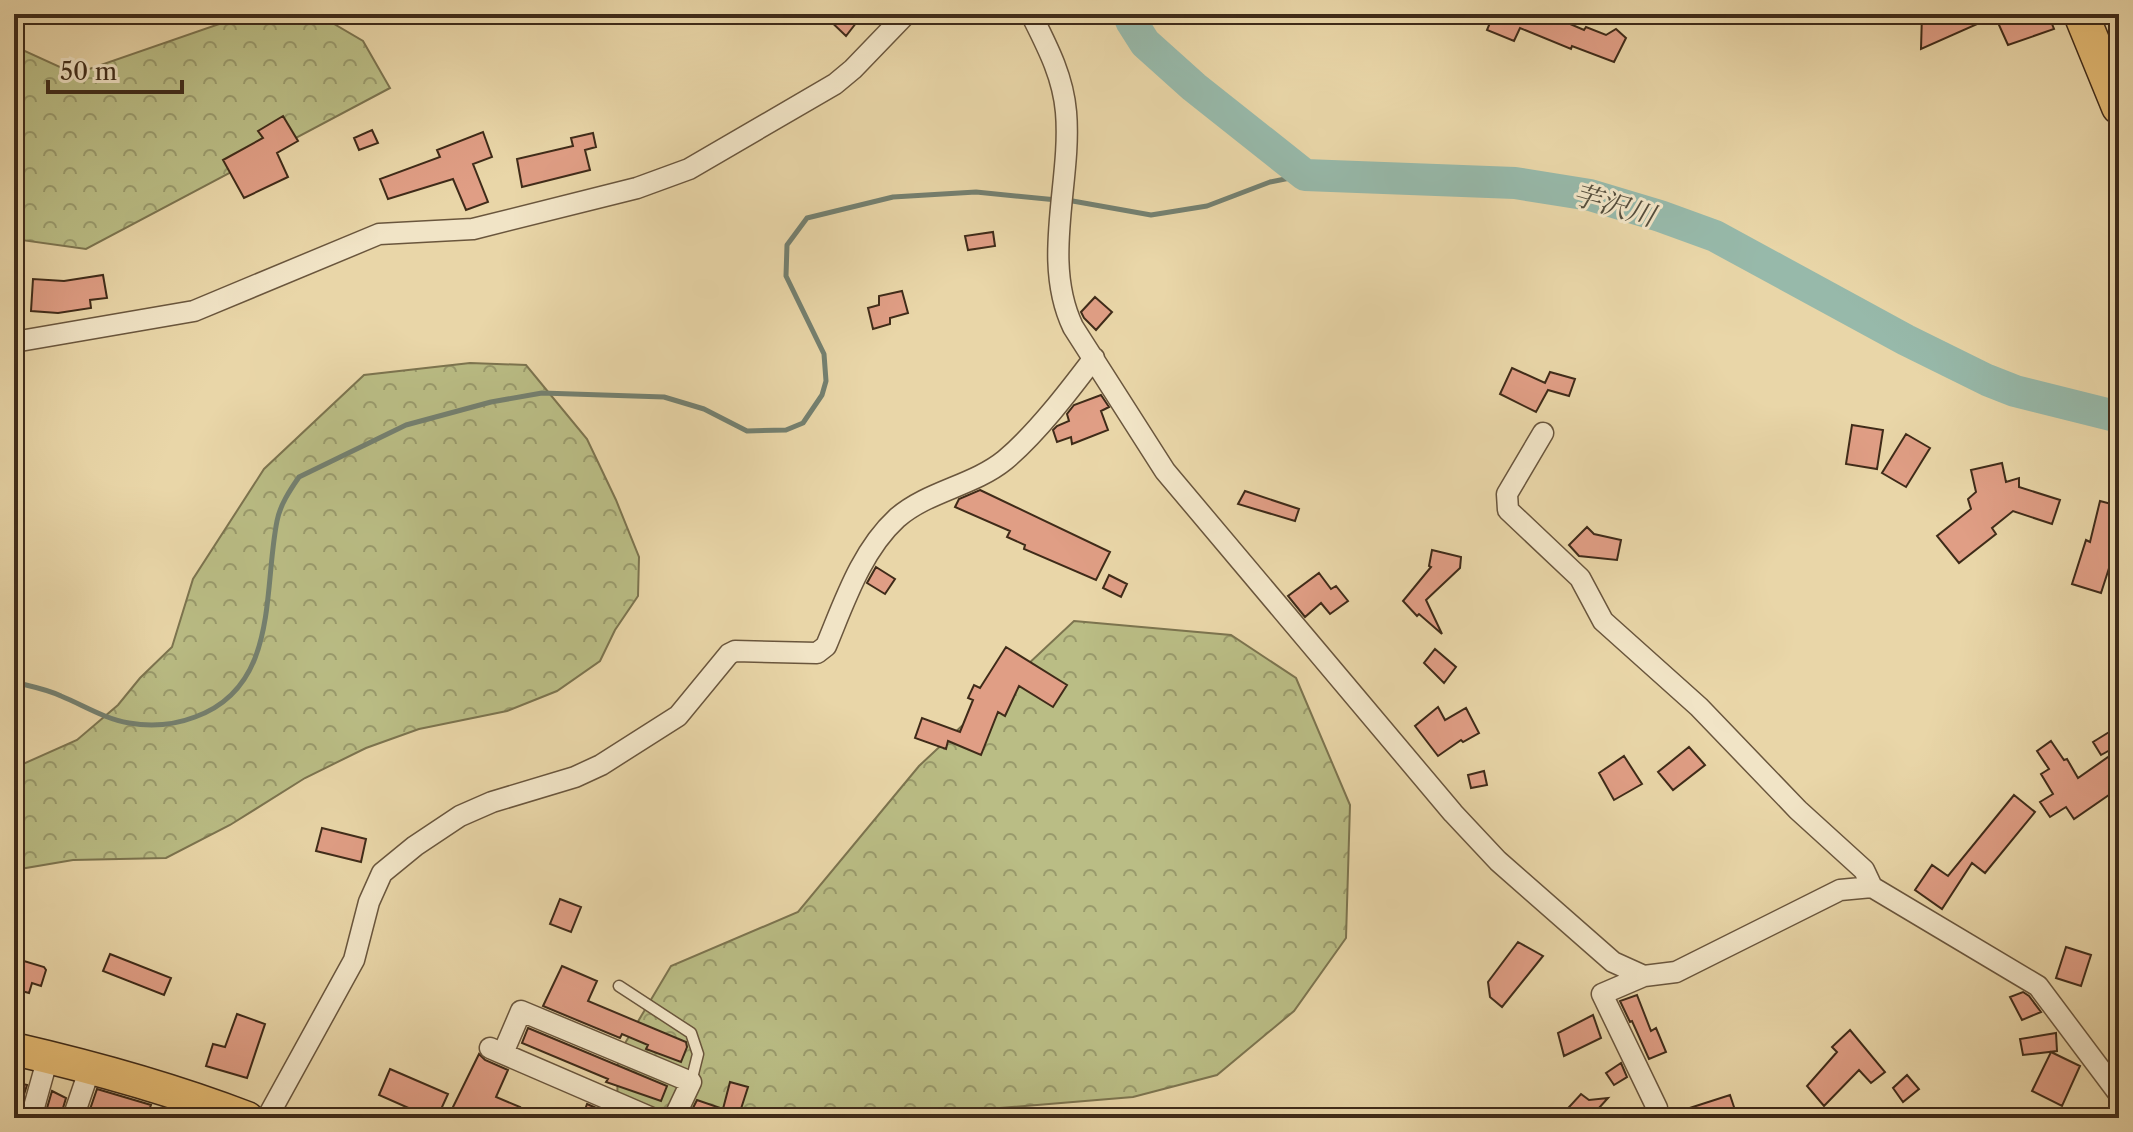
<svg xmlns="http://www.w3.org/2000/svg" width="2133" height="1132" viewBox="0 0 2133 1132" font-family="'Libre Caslon Text','Noto Serif JP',serif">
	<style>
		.forest { fill: url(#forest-crowns); stroke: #7c744f; stroke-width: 2 }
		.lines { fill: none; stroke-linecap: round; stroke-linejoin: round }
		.stream { stroke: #748070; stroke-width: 5 }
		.river { stroke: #97b9aa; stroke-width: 32 }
		.building { fill: #e09e85; stroke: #3f2b19; stroke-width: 2 }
		.service-casing { stroke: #6a563d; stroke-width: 13 }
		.minor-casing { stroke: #6a563d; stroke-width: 23 }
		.primary-casing { stroke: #3f2b19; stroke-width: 35 }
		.trunk-casing { stroke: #3f2b19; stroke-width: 37 }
		.service { stroke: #f1e4c6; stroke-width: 10 }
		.minor { stroke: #f1e4c6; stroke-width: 20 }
		.primary { stroke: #e4bb74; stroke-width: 32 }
		.trunk { stroke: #e4bb74; stroke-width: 34 }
		.labels { text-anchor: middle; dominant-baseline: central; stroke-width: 6; stroke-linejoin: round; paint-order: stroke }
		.water-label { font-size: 28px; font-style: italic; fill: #554e3d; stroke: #f1e4c6 }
	</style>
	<defs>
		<pattern id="forest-crowns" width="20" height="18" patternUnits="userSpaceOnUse" patternTransform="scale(2)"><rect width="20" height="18" fill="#babd85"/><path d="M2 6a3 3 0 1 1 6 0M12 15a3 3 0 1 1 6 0" fill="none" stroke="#999a6c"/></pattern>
	</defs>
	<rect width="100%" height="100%" fill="#e9d6a8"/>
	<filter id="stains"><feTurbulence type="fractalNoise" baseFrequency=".0025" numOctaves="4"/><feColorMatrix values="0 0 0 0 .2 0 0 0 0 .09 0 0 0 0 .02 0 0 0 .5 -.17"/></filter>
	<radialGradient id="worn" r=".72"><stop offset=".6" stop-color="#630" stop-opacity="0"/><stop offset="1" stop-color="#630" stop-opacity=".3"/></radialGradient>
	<path class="forest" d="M248,14H317L363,41L390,88L86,249L14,239V46L75,74Z
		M470,363L526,365L587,439L616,500L639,557L638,596L615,630L600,661L557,691L507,711L419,729L366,748L305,778L230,825L166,858L73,860L14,870V768L77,740L118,705L140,678L172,647L193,579L264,469L364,375Z
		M1074,621L1231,635L1296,678L1350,805L1346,938L1294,1011L1217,1075L1133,1097L879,1118H624L617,1113L618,1055L671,966L798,912L919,766Z"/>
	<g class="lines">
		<path class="stream" d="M1067,200L1151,215L1207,206L1270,182L1305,175
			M14,682C29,686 47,689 61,696C83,705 105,719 129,723C152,727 174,725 195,717C279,687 263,591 277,521C280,505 290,490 299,477L406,425L491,402L542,393L664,397L704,409L747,431L786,430L803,423L822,395L826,381L824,354L786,276L787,245L807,218L893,197L976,192L1057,200"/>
		<path class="river" d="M1131,14V21L1145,43L1194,87L1305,175L1515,183L1590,195L1660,216L1715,236L1906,340L1987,380L2015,391L2119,417"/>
	</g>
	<path class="building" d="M823,14H863L846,36Z
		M1486,14H1547L1584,30L1586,27L1606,35L1616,29L1626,38L1614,62L1572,46L1571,49L1520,28L1514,41L1487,30L1492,18Z
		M1922,14H2048L2054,29L2008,45L1995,16L1921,49Z
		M283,116L298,141L277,153L288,177L244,198L223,160L263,138L258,131Z
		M372,130L378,143L359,150L354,138Z
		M483,132L492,157L473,164L488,202L466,210L453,179L388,199L380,179L440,157L437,150Z
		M593,133L596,147L585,150L590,170L522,187L517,159L573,146L571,138Z
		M993,232L995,246L968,250L965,236Z
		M103,275L107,298L90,300L91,308L58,313L31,311L33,279L64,281Z
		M902,291L908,313L890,318V324L873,329L868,308L879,305V296Z
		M1095,297L1112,312L1096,330L1084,318L1081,312Z
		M1512,368L1545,383L1550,372L1575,379L1569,396L1548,390L1536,412L1500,394Z
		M1101,395L1109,407L1101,411L1108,430L1072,444L1071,437L1057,442L1053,430L1057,426L1069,421L1067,414L1074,405Z
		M1852,425L1883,430L1877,469L1846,464Z
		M1906,434L1930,448L1906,487L1882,473Z
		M2002,463L2006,482L2019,478V487L2060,500L2052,524L2013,511L1992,528L1996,534L1959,563L1937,536L1971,509L1968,499L1976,492L1971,470Z
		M980,490L1110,552L1096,580L1024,549L1025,545L1007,537L1010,531L955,507L959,499Z
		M1245,491L1299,509L1295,521L1238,504Z
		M2100,501L2119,506V537L2101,593L2072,584L2086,540L2090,542Z
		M1587,527L1594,534L1621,540L1617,560L1579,556L1569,545Z
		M1432,550L1461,557L1460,568L1426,600L1442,634L1419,614L1417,616L1403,601L1431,567L1429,566Z
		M876,567L895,579L885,594L867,583Z
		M1319,573L1331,589L1336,586L1348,601L1330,614L1321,603L1305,617L1288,596Z
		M1109,575L1127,584L1121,597L1103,588Z
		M1006,647L1067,685L1053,707L1019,686L1005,716L998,712L981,755L948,741L946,749L915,738L922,718L960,732L973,700L968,698L974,685L980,688Z
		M1435,649L1456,667L1444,683L1424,663Z
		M1438,707L1445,720L1466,708L1479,733L1463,742L1461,740L1438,756L1415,726Z
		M2114,729L2119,737V745L2101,755L2093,742Z
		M2051,741L2064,760L2067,759L2078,778L2111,755L2119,766V788L2074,819L2066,807L2050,817L2040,802L2053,794L2041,774L2049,769L2037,751Z
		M1689,747L1705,765L1673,790L1658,772Z
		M1624,756L1642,784L1614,800L1599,773Z
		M1484,771L1487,785L1471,788L1468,775Z
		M2014,795L2035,812L1985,873L1972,863L1942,909L1915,890L1932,865L1948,876Z
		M322,828L366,839L361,862L316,851Z
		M560,899L581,907L571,932L550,924Z
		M1518,942L1543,956L1502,1007L1490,997L1488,982Z
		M2066,947L2091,955L2081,986L2056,978Z
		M110,954L171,978L164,995L103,971Z
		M14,958L44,967L46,970L41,986L32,983L29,993L14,989Z
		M562,966L597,981L588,1001L686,1042L687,1047L681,1062L646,1049L648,1045L622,1034L620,1038L543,1006Z
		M2023,992L2029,996L2041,1012L2022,1020L2010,997Z
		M1637,995L1651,1031L1656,1028L1666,1052L1649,1059L1632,1021L1630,1022L1620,1001Z
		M237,1014L265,1024L247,1078L206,1066L213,1044L225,1047Z
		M1593,1015L1601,1038L1564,1056L1558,1033Z
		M528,1028L667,1086L661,1101L606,1082L608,1079L522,1043Z
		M1850,1030L1885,1072L1871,1083L1859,1070L1824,1106L1807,1086L1837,1052L1832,1047Z
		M2056,1033L2057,1051L2023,1055L2020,1039Z
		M2051,1052L2080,1066L2062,1106L2032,1091Z
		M479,1054L485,1060L508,1070L496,1097L520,1107L515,1118H474L452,1109Z
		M1621,1063L1627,1077L1614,1085L1606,1073Z
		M390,1069L448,1094L437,1118H407L411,1109L379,1095Z
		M1907,1075L1919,1089L1903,1102L1893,1088Z
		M14,1082L27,1085L20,1107L14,1106Z
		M730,1082L748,1087L739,1115L742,1118H688L697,1100L723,1109Z
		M97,1089L151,1105L146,1118H87Z
		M52,1091L66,1098L60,1118L45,1115Z
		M1581,1094L1589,1100L1608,1098L1590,1118H1559Z
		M1730,1095L1736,1113L1720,1118H1669L1668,1115Z
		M587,1104L619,1118H582Z"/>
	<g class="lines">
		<defs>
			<path id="service" d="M619,986L691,1033L698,1054L691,1082"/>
			<path id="minor" d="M1031,14C1047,46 1063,76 1066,112C1072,182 1041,260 1073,327L1165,471L1453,813L1498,861L1613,962L1644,976L1676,972L1840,890L1872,887L2038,986L2119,1094
				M14,342L194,311L379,234L473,229L637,188L689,169L835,84L853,69L906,14
				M1543,433L1507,494L1508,510L1580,578L1603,621L1699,707L1798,810L1864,870L1872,887
				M1644,976L1602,994L1657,1108
				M490,1048L652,1118
				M503,1053L521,1011L691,1082L674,1118
				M31,1118L48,1057
				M73,1118L90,1068
				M267,1118L354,960L369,902L382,873L415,846L460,816L492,802L575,777L601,765L678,716L729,654L735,651L817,653L826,646C844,603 861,551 897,518C928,491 973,486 1005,460C1037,433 1069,391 1094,358"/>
			<path id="primary" d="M14,1049C92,1067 172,1089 247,1118"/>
			<path id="trunk" d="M2081,14L2119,107"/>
		</defs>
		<use href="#service" class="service-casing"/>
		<use href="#minor" class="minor-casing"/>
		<use href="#primary" class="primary-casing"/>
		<use href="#trunk" class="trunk-casing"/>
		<use href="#service" class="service"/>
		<use href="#minor" class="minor"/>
		<use href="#primary" class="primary"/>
		<use href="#trunk" class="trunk"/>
	</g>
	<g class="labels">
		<g class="water-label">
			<text transform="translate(1614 205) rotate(16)">芋沢川</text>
		</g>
	</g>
	<rect width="2133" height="1132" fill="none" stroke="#e9d6a8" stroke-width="48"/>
	<rect x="16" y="16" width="2101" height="1100" fill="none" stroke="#3f2b19" stroke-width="4"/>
	<rect x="24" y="24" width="2085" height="1084" fill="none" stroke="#3f2b19" stroke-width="2"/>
	<path d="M48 80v12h134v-12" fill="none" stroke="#3f2b19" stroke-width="4"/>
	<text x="60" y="80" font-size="24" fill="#3f2b19" stroke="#f1e4c6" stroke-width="6" paint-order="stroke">50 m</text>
	<rect width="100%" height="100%" filter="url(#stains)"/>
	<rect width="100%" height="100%" fill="url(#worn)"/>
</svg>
